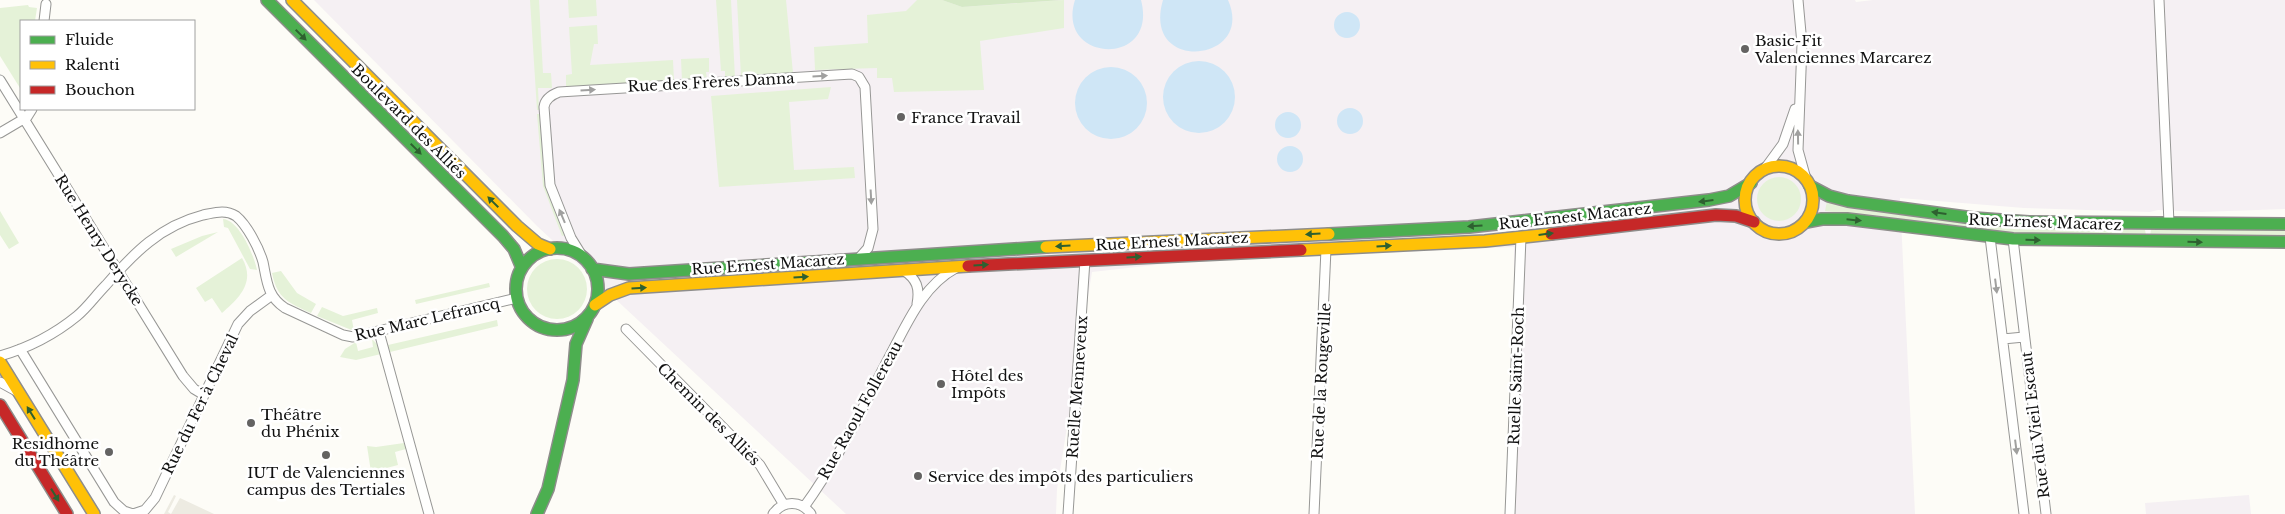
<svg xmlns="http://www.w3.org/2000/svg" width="2285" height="514" viewBox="0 0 2285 514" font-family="'Libre Baskerville',serif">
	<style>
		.industrial { fill: #f5f0f3 }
		.green { fill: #e5f2d8 }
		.forest { fill: #d5e9c6 }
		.plaza { fill: #edebe2 }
		.water { fill: #cfe6f6 }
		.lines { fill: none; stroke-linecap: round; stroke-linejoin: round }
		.street-casing { stroke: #979795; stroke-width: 11 }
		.fast-casing { stroke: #8e8d8b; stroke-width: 14 }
		.slow-casing { stroke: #8e8d8b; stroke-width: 14 }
		.jam-casing { stroke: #8e8d8b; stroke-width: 14 }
		.street { stroke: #fffffe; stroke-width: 9 }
		.fast { stroke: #4caf50; stroke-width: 11 }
		.slow { stroke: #ffc107; stroke-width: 11 }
		.jam { stroke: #c62828; stroke-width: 11 }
		.oneway { fill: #2e6030 }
		.oneway2 { fill: #a0a09f }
		.poi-dot { fill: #646362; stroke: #fff; stroke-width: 2 }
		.labels { text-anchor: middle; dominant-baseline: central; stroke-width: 5; stroke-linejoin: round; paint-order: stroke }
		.poi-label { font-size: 15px; fill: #111; stroke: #fff; text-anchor: start }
		.street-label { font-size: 15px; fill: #111; stroke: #fff }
	</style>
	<rect width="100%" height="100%" fill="#fdfcf7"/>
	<path class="industrial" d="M314,0H1855L1856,2L1873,0H2285V209L2201,212L2158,210L2150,212L2024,208L1900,198L1915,514H1514V247L1190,261L1092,272L1057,489L1056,514H846L537,226Z
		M2249,495L2251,514H2146L2145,503Z"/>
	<path class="green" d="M530,0H539L543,73H551L552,88H538L539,110H537Z
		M568,0H596L597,16L569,18Z
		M716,0H731L735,78L725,79V71H721Z
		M737,0H786L793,73L741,77Z
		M917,0H942L962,7L1064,0V28L980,41L984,90L894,92L892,78H877V68L815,70L814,47L868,43L867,15L906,11Z
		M28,5L29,7L37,8L35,21H21V87L20,88L0,56V8Z
		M597,25L598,44H594L590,65L673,60L674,81L566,87V75L572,74L569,27Z
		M709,58V72H706L707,79L682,81L681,59Z
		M831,87L828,99L789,102L794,170L854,167L855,178L719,187L711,96Z
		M537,114H540L545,184L566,235L562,236L543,186Z
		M1757 199a22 22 0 1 1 44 0a22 22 0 1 1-44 0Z
		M1827,201L2031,228L2145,230L2146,235L2014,234L1825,211Z
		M0,211L19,243L9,249L0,235Z
		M223,219C239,220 254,255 257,270L250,269L228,228L224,227Z
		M2151,229L2285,230V236H2150Z
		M218,232L176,257L171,249L202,236Z
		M242,258C256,282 239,298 222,313L212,298L205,302L196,288Z
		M527 289a30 30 0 1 1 60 0a30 30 0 1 1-60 0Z
		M281,271L297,293L316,304L311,313C289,303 277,299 272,273Z
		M489,283L490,287L416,304L415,300Z
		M322,307L343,316L377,308L378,313L352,320L354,331L317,316Z
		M497,320L498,326L390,352L388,345Z
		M372,339L378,345L381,354L356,360L340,357L345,349L356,342L358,351L373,347Z
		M404,443L406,449L395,452L398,465L371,472L367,446L376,447Z"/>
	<path class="forest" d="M942,0H1062L962,7Z"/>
	<path class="plaza" d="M174,495L176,496L168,512L171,514L180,498L214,514H164Z"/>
	<path class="water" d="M1075,0H1141C1159,68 1055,63 1075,0Z
		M1163,0H1228C1256,63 1141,74 1163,0Z
		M1334 25a13 13 0 1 1 26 0a13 13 0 1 1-26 0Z
		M1163 97a36 36 0 1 1 72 0a36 36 0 1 1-72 0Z
		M1075 103a36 36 0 1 1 72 0a36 36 0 1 1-72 0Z
		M1337 121a13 13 0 1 1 26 0a13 13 0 1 1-26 0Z
		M1275 125a13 13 0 1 1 26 0a13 13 0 1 1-26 0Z
		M1277 159a13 13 0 1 1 26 0a13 13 0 1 1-26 0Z"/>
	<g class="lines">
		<defs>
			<path id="street" d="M1798,0L1802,44L1798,150L1806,179
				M2159,0L2169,223
				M44,21L46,4
				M0,80L183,376L194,389L204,395
				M0,133L27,117L32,109
				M1764,170L1783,144L1795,109
				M1990,237L2024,514
				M2013,239L2046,514
				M584,259L571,238L550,185L544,107C545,99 551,95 559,92L852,74L859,77L865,87L873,229L868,248L860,257
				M903,270C917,279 920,288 917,304
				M626,329L760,465L784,505
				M379,332L429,514
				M2003,339L2024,337
				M20,349L114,502L124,511L133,514
				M0,356C28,348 55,334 77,316C88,307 96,295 106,285C134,253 160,226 203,215C214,213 225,209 236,216C247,225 259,248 263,262C267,281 267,296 285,308L343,335L353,337L517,298
				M0,382L18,392
				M804,507C836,463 860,413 885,365C904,331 920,287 956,268
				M133,514L145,510L155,498L238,324L250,311L272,295
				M773,514C783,500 801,500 811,514
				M1068,514L1085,260
				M1314,514L1326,249
				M1510,514L1521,237"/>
			<path id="fast" d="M267,0L503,236L514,249L522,268
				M1810,186L1829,196L1848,201L1973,218L2029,222L2285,224
				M1806,222L1822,219H1847L2013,239L2285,242
				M1329,234L1469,227L1709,200L1729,196L1751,183
				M516 289a41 41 0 1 1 82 0a41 41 0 1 1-82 0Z
				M592,269L629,274L1046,247
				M537,514L548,489L573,380L576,344L587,319"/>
			<path id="slow" d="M292,0L517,226L538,244L550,249
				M1745 200a34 34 0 1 1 68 0a34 34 0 1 1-68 0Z
				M1046,247L1329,234
				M1301,250L1485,241L1551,234
				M595,305L610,295L629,288L968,266
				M0,362L94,514"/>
			<path id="jam" d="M1551,234L1716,215L1736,216L1754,222
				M968,266L1301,250
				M0,405L67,514"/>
		</defs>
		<use href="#street" class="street-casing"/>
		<use href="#fast" class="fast-casing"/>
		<use href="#slow" class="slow-casing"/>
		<use href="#jam" class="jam-casing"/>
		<use href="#street" class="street"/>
		<use href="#fast" class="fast"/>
		<use href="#slow" class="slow"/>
		<use href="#jam" class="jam"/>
	</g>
	<defs><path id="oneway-solid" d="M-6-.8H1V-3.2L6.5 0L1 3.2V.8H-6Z" transform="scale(1.25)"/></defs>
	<g class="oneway">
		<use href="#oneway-solid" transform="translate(301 35) rotate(45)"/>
		<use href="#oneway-solid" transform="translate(416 149) rotate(45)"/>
		<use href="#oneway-solid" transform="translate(1706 201) rotate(173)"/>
		<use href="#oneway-solid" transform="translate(493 202) rotate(-135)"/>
		<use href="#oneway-solid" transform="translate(1939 213) rotate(-172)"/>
		<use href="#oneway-solid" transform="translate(1854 220) rotate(6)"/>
		<use href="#oneway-solid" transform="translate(1475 226) rotate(176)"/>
		<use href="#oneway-solid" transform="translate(1313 234) rotate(177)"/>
		<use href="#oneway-solid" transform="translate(1546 234) rotate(-7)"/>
		<use href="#oneway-solid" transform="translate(2033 240) rotate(2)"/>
		<use href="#oneway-solid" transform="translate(2195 242) rotate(1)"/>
		<use href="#oneway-solid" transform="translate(1063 246) rotate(177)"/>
		<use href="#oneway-solid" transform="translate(1384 246) rotate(-3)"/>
		<use href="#oneway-solid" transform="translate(1134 257) rotate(-3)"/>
		<use href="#oneway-solid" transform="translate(981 265) rotate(-3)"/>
		<use href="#oneway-solid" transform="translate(801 277) rotate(-4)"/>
		<use href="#oneway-solid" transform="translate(639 288) rotate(-4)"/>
		<use href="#oneway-solid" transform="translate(31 413) rotate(-122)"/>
		<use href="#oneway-solid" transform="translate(55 495) rotate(58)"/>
	</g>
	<g class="oneway2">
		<use href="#oneway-solid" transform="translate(820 76) rotate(-3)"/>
		<use href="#oneway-solid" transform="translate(588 90) rotate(-4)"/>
		<use href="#oneway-solid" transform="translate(1798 137) rotate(-91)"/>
		<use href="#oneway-solid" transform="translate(871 197) rotate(87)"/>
		<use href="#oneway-solid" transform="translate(562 216) rotate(-113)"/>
		<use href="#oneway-solid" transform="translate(1996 286) rotate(83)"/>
		<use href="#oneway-solid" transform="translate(2016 447) rotate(83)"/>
	</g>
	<g class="poi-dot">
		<circle cx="1745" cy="49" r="5"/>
		<circle cx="901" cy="117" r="5"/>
		<circle cx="941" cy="384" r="5"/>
		<circle cx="251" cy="423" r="5"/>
		<circle cx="109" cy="452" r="5"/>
		<circle cx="326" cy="455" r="5"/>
		<circle cx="918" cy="476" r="5"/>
	</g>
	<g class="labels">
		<g class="poi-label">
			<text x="1755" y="40">Basic-Fit<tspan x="1755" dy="17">Valenciennes Marcarez</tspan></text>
			<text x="911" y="117">France Travail</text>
			<text x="951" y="375">Hôtel des<tspan x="951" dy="17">Impôts</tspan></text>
			<text x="261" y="414">Théâtre<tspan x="261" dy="17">du Phénix</tspan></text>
			<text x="99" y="443" text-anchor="end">Residhome<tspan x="99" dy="17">du Théâtre</tspan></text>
			<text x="326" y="472" text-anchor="middle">IUT de Valenciennes<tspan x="326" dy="17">campus des Tertiales</tspan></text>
			<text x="928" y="476">Service des impôts des particuliers</text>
		</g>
		<g class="street-label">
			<text transform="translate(711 82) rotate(-3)">Rue des Frères Danna</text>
			<text transform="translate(409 121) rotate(45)">Boulevard des Alliés</text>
			<text transform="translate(1575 216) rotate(-6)">Rue Ernest Macarez</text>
			<text transform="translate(2045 222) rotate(2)">Rue Ernest Macarez</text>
			<text transform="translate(99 240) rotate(58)">Rue Henry Derycke</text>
			<text transform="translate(1172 241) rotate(-3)">Rue Ernest Macarez</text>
			<text transform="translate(768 264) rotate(-4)">Rue Ernest Macarez</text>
			<text transform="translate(427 319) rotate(-13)">Rue Marc Lefrancq</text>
			<text transform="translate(1516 376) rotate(-88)">Ruelle Saint-Roch</text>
			<text transform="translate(1321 381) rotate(-87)">Rue de la Rougeville</text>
			<text transform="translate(1077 387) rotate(-86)">Ruelle Menneveux</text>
			<text transform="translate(200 404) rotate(-64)">Rue du Fer à Cheval</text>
			<text transform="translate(860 410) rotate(-61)">Rue Raoul Follereau</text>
			<text transform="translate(709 414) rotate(45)">Chemin des Alliés</text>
			<text transform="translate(2035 425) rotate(-97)">Rue du Vieil Escaut</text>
		</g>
	</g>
	<rect x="20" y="20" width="175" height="90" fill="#ffffff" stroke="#a0a0a0"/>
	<rect x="30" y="36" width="25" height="8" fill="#4caf50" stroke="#a0a0a0"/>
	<text x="65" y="45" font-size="15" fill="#111111">Fluide</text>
	<rect x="30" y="61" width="25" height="8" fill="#ffc107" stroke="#a0a0a0"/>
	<text x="65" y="70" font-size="15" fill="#111111">Ralenti</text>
	<rect x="30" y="86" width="25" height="8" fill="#c62828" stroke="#a0a0a0"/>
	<text x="65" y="95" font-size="15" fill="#111111">Bouchon</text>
</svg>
